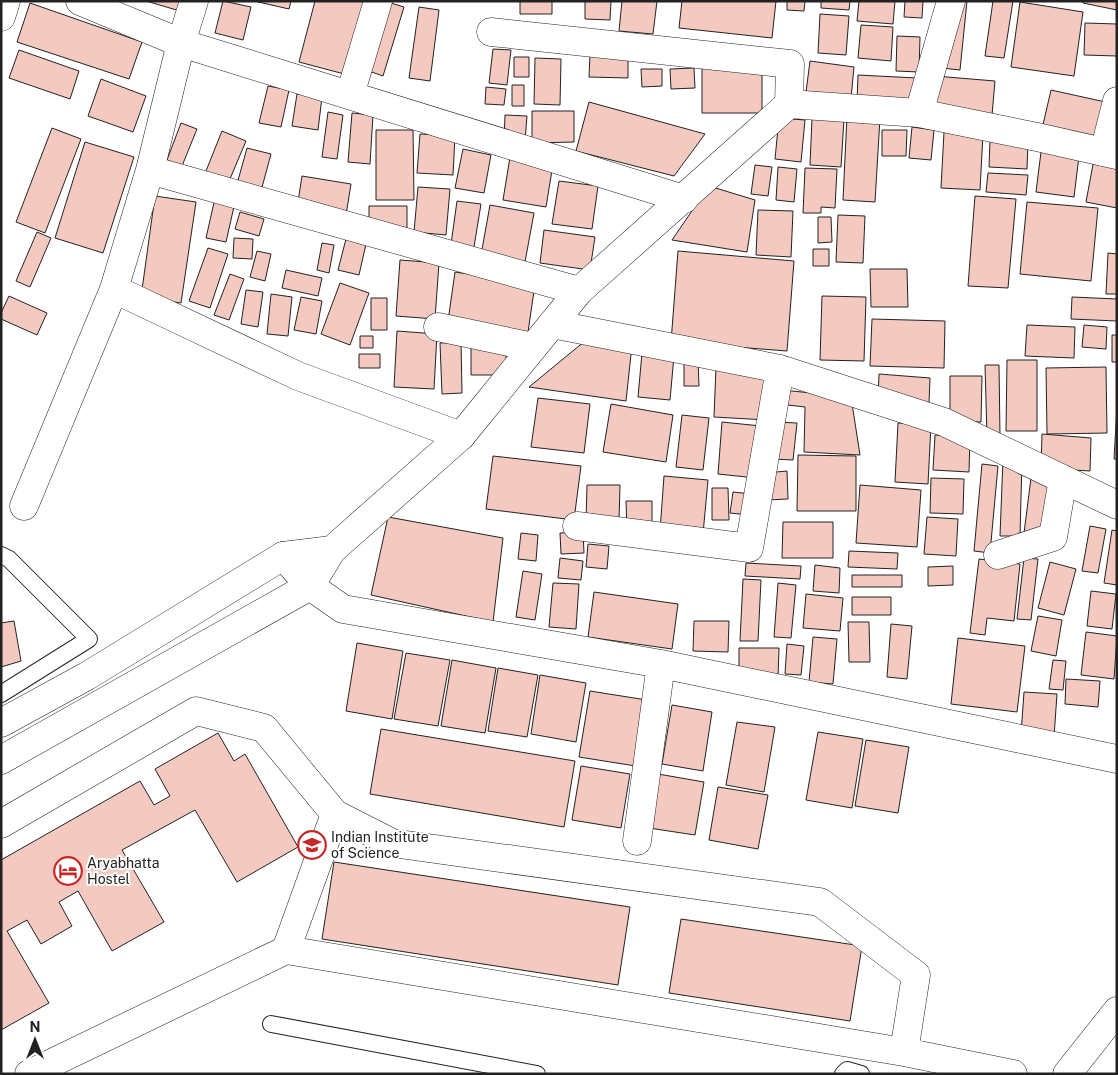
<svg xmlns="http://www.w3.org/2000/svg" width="1118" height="1075" viewBox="0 0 1118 1075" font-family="'Public Sans',sans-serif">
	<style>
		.building { fill: #f3c9c0; stroke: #222 }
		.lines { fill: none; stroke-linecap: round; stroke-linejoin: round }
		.service-casing { stroke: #222; stroke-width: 18 }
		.minor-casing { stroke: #222; stroke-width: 29 }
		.tertiary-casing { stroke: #222; stroke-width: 29 }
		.secondary-casing { stroke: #222; stroke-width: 29 }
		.service { stroke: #fff; stroke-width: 16 }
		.minor { stroke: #fff; stroke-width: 28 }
		.tertiary { stroke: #fff; stroke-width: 28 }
		.secondary { stroke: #fff; stroke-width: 28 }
		.labels { text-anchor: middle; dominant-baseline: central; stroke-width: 4; stroke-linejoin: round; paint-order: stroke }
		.poi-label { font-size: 14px; fill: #222; stroke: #fff; text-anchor: start }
	</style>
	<rect width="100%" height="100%" fill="#fff"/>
	<path class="building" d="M146,1H183L180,11Z
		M223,1L251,7L243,40L215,33Z
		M254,1H291L289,9Z
		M315,1H367L348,75L299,62Z
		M384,1L404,7L383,76L363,69Z
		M520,1H552V14H520Z
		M585,1H611L610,20L585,19Z
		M622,1H657L653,34L619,31Z
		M682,1H776L772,38L679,28Z
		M787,1H805L804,11L787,10Z
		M821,1H850L849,10L821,8Z
		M859,1H895L893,24L857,21Z
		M905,1H923L922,18L904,17Z
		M951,1H967L960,70L942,68Z
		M993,1H1013L1004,58L985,56Z
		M1083,1H1117V10L1083,3Z
		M1020,2L1083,12L1074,76L1011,67Z
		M30,3L142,42L129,79L17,42Z
		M419,7L439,10L430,81L409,78Z
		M820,14L849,16L846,55L818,53Z
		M1085,23L1117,24V56L1084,55Z
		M861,25L893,27L891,61L858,58Z
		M897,36L920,37L919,72L896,71Z
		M493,49L511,50L507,85L489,83Z
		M19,50L79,71L70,99L9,78Z
		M590,54L628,56V78L589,77Z
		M514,57H529V77H514Z
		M535,58L561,59L560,105L534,104Z
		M810,61L854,67L851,98L806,92Z
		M702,67H762V113H702Z
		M694,68L695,88L671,89L670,69Z
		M641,69H662V86L642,87Z
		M858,75L917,78L916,103L857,101Z
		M935,76L995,81L992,115L931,109Z
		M101,79L146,96L133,132L88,116Z
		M512,85H524V106H512Z
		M268,86L289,90L281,127L259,123Z
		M486,87L506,89L504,105L485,104Z
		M1051,90L1110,103L1101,142L1042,129Z
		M297,94L322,97L318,130L292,126Z
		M589,102L705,134L674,176L576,151Z
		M532,111H574V142L532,143Z
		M328,112L343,115L337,159L322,157Z
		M352,113L373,115L370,164L348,162Z
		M505,115L527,116L525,141L504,140Z
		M847,116L880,118L875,202L843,200Z
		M779,118L805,120L801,162L775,159Z
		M812,118L844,119L841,167L810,165Z
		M181,123L197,129L182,166L167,160Z
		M912,127L934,130L931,160L909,158Z
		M52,128L81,139L45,233L16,222Z
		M376,130H413L414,200H376Z
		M882,130H907L906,156H882Z
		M222,131L246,141L227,186L204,176Z
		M944,132L983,134L980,190L941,188Z
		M420,134L455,136L453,175L417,173Z
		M990,140L1028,141L1027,169L989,167Z
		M85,142L134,157L103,253L55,238Z
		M247,148L271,154L261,191L237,184Z
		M463,149L491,155L484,193L455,188Z
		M1041,152L1079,156L1074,197L1036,192Z
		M510,157L553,164L546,207L503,200Z
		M1094,159L1117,163V208L1086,202Z
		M755,165L772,167L768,196L751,194Z
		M778,167L797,169L794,202L776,200Z
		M805,168L837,169L835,208L821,207V213H803Z
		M988,173L1028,175L1026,195L986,192Z
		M302,176L351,184L346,215L297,208Z
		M559,181L598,186L592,229L552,224Z
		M709,186L755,200L747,252L672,240Z
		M418,187L450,189L446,235L414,232Z
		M155,196L196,202L181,303L141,297Z
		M975,196L1016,199L1008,288L968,286Z
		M215,198L235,202L226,242L206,238Z
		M457,201L481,204L474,247L451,244Z
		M1027,202L1098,208L1091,281L1020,274Z
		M490,205L534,213L525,262L481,255Z
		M369,206H407V230H369Z
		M758,210L793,211L791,257L756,255Z
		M240,212L264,219L259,236L235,229Z
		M838,215L865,216L863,263L836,262Z
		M818,217H831L832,242L818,243Z
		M544,230L595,237L590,270L540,263Z
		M37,232L51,238L30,287L16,281Z
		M234,238L253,239L252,259L233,258Z
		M346,239L366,244L359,275L338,270Z
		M322,243L334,245L329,273L317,270Z
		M208,248L228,254L210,308L189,301Z
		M813,249H829V266H813Z
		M257,251L271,254L265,281L250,277Z
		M678,251L794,261L787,351L671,342Z
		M1108,253L1117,254V294H1106Z
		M400,260L439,263L435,319L396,316Z
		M870,269H907L908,307H871Z
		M286,270L322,278L318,296L282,288Z
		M455,272L535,284L528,332L448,321Z
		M230,274L244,279L229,320L214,315Z
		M340,283L369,293L350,345L321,334Z
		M246,290L263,292L258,327L241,324Z
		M271,294L292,297L288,336L267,334Z
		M9,296L47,313L37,335L1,319V313Z
		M822,296L866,297L864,361L820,360Z
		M301,297L322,301L316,334L294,330Z
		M1072,297L1117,299V321L1071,319Z
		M371,298H387V330H371Z
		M872,319L945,321L944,368L870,366Z
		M1027,325L1075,327L1074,358L1025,356Z
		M1084,325L1107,327L1106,349L1082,347Z
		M397,331L437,334L434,389L394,387Z
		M1112,335H1117V362H1112Z
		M360,336H373V348H360Z
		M591,336L632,345L626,401L529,387Z
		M461,342L462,393L442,394L440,343Z
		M471,345H506V375H471Z
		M642,353L674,356L670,400L638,397Z
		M359,354H380V368H359Z
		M698,360L699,386H684V361Z
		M1007,360H1037V431H1006Z
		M985,365H999L1000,436L987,437Z
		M716,367L770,371L767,420L714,417Z
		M1106,367L1107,433L1047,434L1046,368Z
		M879,374L930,378L929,403L878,399Z
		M950,376H982L981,422L950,421Z
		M782,390L851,397L860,455L804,452L805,407L779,404Z
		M538,398L590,404L584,453L531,447Z
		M611,404L673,415L666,462L603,452Z
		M1117,407V459H1114Z
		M682,415L709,418L703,470L676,467Z
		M722,422L761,426L756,478L718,474Z
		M775,422L797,423L793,460L772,459Z
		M898,423L931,424L928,484L895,482Z
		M1042,434L1091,438L1090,471L1041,468Z
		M935,435L970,437L969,472L933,470Z
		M798,455L856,456V511H797Z
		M493,456L581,466L574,520L486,509Z
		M1003,459L1022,460L1020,536H1000Z
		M982,464L998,466L990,553L974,551Z
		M787,471L788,499L766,500L765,473Z
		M664,476L708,480L703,534L660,531Z
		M931,478L964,479L963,514L930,513Z
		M1031,478L1050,482L1043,534L1024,533Z
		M587,485H620L619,521H586Z
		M860,485L921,490L917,547L856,543Z
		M712,488H728L729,520H712Z
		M733,492L752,494L749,515L730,513Z
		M626,501H652V529L627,530Z
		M388,517L503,538L493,622L371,595Z
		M927,517L958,519L956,556L924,554Z
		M783,522H833V558H782Z
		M1090,526L1106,529L1098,573L1082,571Z
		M1112,530L1117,531V585L1104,583Z
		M583,532L584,553L561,554L560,533Z
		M521,533L538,535L536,561L518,559Z
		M588,544L609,546L607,569L586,567Z
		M849,551L898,553L897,569L848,567Z
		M560,558L583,561L581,580L558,578Z
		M1024,558L1038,559L1031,620L1017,619Z
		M979,559L1020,564L1014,621L987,618L985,635L970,633Z
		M1050,562L1076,569L1064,615L1038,608Z
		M746,563L801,566L800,579L745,576Z
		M815,565L840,568L839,593L813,591Z
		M953,566V585L928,586V567Z
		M523,571L542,574L535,620L516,617Z
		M852,575H902V587H852Z
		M743,579L761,580L758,641H740Z
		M553,583L579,584L576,629L549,627Z
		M778,583L796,585L791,638L774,637Z
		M1091,591L1116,594L1112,629L1087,626Z
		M594,592L678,604L672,649L588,637Z
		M806,594L843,598L840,631L803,628Z
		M852,597H891V615H852Z
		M1038,616L1062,620L1056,656L1031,651Z
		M14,621L21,661L1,667V623Z
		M694,621H729L728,652L693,651Z
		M848,622H869L870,662H849Z
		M891,624L912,626L907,679L887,677Z
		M1086,632L1117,636L1114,679L1081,675Z
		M813,637L837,639L833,684L809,682Z
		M958,638L1025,646L1017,712L951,704Z
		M357,643L403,651L392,719L346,711Z
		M787,644L804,646L801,675L785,674Z
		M739,648H779L778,678L739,677Z
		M406,653L450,660L438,726L394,719Z
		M452,660L496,668L485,733L441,726Z
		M1053,660L1066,661L1063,690L1049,689Z
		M498,668L538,675L527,737L488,731Z
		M540,675L586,683L576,742L531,734Z
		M1066,679L1100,681L1098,707L1065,704Z
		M590,691L653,701L642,767L579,757Z
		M1024,692L1057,694L1054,737L1021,734Z
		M672,705L712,712L703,771L662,764Z
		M737,722L775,727L764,792L726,785Z
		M381,729L575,761L564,827L370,794Z
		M818,732L863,739L852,808L806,800Z
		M218,733L234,761L245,754L298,847L237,882L195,810L122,850L164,922L112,951L78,891L59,902L72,926L41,944L27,920L7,931L49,1003L1,1030V860L140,781L154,805L170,796L155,769Z
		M866,740L909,747L898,813L855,806Z
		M581,766L630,774L621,828L572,820Z
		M658,774L704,782L695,835L649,828Z
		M718,787L768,795L758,849L709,840Z
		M334,862L630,907L618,985L322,939Z
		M681,919L862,946L850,1021L669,993Z"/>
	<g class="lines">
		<defs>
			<path id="service" d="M1,555L9,559L89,639L1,694
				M271,1024L537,1074
				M843,1074L847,1070L861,1074"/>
			<path id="minor" d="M80,1L181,43L684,199
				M1,17L6,1
				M491,32L790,64L789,104
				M350,95L378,1
				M919,113L951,1
				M1104,152L1117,101
				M150,170L579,291
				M114,289L298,376L461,436
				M552,324L780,369L944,422L1117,505
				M438,327L533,347
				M24,506L114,289L150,170L181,43L194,1
				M577,526L749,548L780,369
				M998,555L1053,537L1063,479
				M283,556L310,586L343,609L661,664L1117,759
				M1,824L196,711L264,728L335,814L392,843L820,902L916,975L904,1052
				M637,841L661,664
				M286,950L335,814
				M29,1074L286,950L904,1052L1013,1074"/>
			<path id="tertiary" d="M1,723L87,676L283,556L332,550
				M1,760L310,586L332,550L461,436L579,291L789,104L919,113L1037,137L1117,155"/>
			<path id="secondary" d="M1067,1074L1117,1011"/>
		</defs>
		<use href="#service" class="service-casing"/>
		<use href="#minor" class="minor-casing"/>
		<use href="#tertiary" class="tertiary-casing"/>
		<use href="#secondary" class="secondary-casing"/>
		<use href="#service" class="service"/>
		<use href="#minor" class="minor"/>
		<use href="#tertiary" class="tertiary"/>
		<use href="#secondary" class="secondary"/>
	</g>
	<defs>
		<symbol id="university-ring" viewBox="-11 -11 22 22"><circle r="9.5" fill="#fff" stroke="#c62828" stroke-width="1.5"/><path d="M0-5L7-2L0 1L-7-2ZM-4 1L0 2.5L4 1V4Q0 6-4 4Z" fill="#c62828"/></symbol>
		<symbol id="hotel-ring" viewBox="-11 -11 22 22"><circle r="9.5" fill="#fff" stroke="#c62828" stroke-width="1.5"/><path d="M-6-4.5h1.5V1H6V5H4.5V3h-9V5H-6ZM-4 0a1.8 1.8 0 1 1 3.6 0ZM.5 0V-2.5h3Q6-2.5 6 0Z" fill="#c62828"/></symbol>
	</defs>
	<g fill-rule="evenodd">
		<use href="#university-ring" x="296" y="829" width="32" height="32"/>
		<use href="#hotel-ring" x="52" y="855" width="32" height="32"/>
	</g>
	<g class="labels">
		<g class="poi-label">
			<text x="331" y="837">Indian Institute<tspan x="331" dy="16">of Science</tspan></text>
			<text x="87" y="863">Aryabhatta<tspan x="87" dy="16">Hostel</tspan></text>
		</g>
	</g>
	<rect width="1118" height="1075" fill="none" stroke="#222222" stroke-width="5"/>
	<g transform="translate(35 1040)" stroke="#ffffff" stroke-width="4" paint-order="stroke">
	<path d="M0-4L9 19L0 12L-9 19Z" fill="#222222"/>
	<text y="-8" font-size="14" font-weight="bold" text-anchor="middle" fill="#222222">N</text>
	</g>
</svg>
